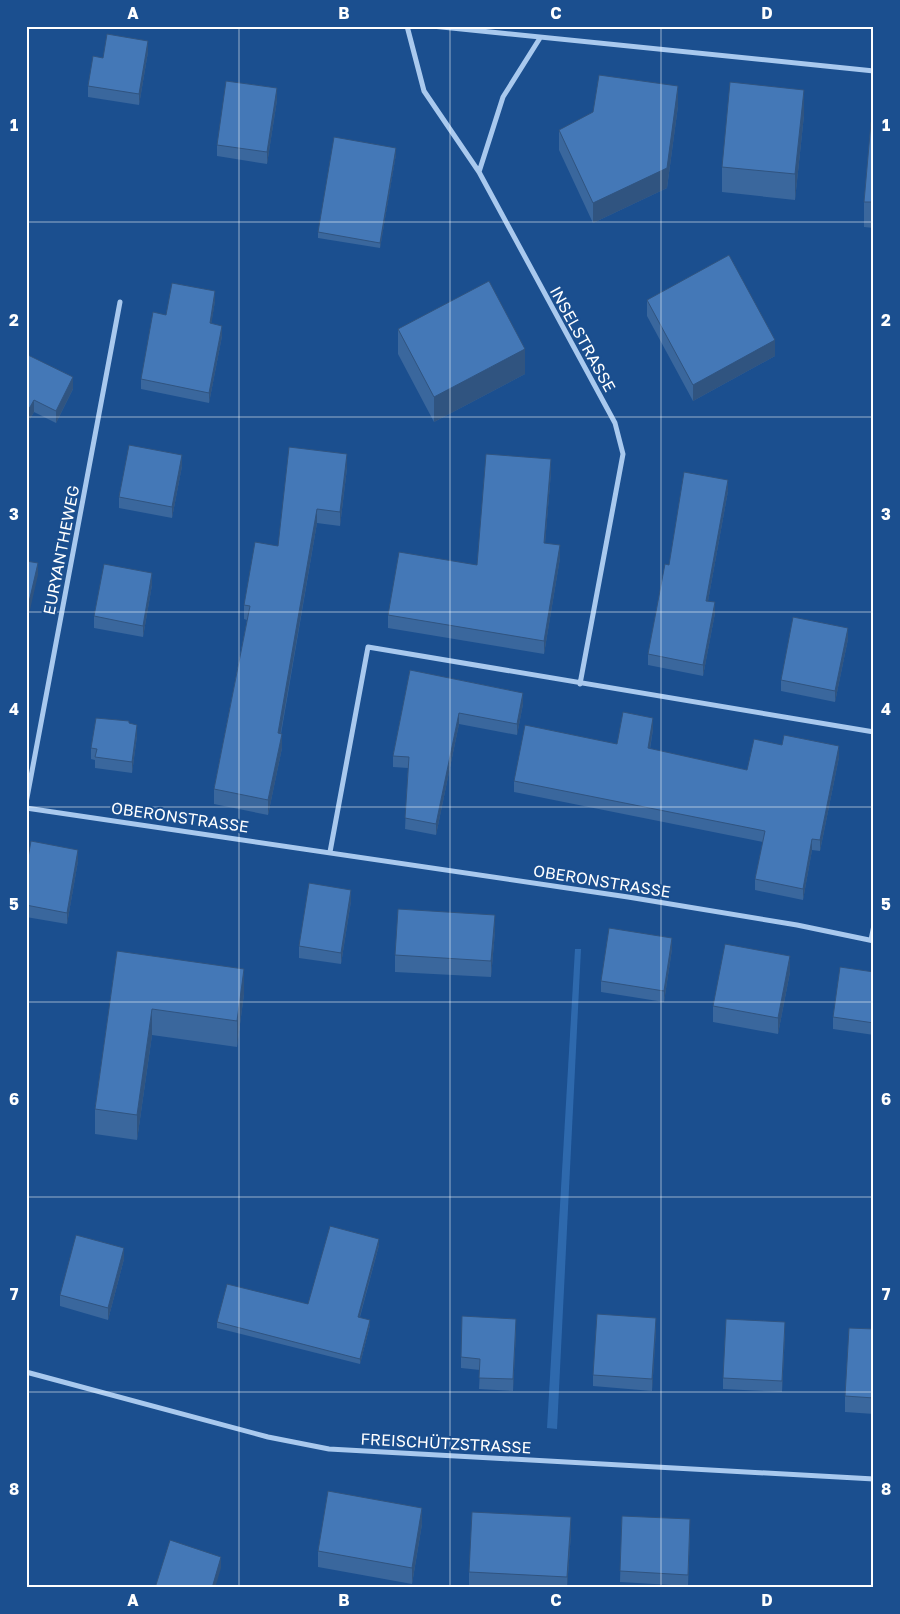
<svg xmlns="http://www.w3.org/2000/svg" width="900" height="1614" viewBox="0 0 900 1614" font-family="'Golos Text',sans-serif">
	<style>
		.green { fill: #2e69ad }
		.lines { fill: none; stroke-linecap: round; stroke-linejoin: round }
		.minor { stroke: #a9c9ee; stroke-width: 5 }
		.wall { fill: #3a679d }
		.shaded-wall { fill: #305480 }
		.building { fill: #4478b7; stroke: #305480 }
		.grid { fill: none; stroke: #fff; stroke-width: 1; stroke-opacity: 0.55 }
		.labels { text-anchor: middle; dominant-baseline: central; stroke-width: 4; stroke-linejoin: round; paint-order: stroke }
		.street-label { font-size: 16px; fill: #fff; stroke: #1b4f8f }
		.neatline { fill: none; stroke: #fff; stroke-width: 2 }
		.grid-label { font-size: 16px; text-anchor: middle; font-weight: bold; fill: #fff }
	</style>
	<rect width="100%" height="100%" fill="#1b4f8f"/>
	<path class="green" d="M575,949H581L557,1429L547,1428Z"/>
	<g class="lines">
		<path class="minor" d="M407,26L424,91L479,172L615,423L623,454L580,684
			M432,26L874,71
			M479,172L503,97L540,38
			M26,803L120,302
			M26,808L628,897L797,925L874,941
			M330,852L368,647L874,732
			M871,940L874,925
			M26,1372L268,1437L329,1449L874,1479"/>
	</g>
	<path class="wall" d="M148,52L139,105L88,97V86L103,58Z
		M277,100L267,164L217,156V145Z
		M678,106L667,188L593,223L559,150V130Z
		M804,115L795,200L722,192V167Z
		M874,122V228L864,227V202Z
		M396,154L380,248L318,238V232Z
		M647,300L775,356L693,401L647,316Z
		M215,301L211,324L222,336L209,403L141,389V379L166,315Z
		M398,329L525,374L434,422L398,354Z
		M26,354L73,389L56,423L34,412L26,426Z
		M182,466L172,518L119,508V497Z
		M347,468L340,526L317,523L281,734L282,748L268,815L214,804V789L247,620L244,619V605L278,546Z
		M551,472L545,543L560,558L544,654L388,628V615L477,565Z
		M728,491L708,601L715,613L703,676L648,665V654L669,565Z
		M152,585L143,637L94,628V616Z
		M848,639L835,702L781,691V680Z
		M410,670L523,704L517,735L459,724L436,835L405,829L408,768L393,767V756Z
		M129,723L137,736L132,773L95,768V760L91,759V748Z
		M653,729L650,749L747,770L839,757L820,851L812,850L803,900L755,890V879L763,842L514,792V781L617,744Z
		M78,861L67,924L26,917V869Z
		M351,901L341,964L299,958V946Z
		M495,931L491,977L395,972V955Z
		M672,949L664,1002L601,992V981Z
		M117,951L244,994L237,1047L152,1035L137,1140L95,1134V1109Z
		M790,972L778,1034L713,1022V1006Z
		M874,972V1035L833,1029V1017Z
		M379,1245L360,1317L370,1325L360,1364L217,1328V1322L308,1304Z
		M124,1259L108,1320L60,1306V1295Z
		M656,1329L652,1391L593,1386V1375Z
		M874,1329V1414L845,1412V1396Z
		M516,1330L513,1391L479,1389L480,1370L461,1368V1357Z
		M785,1333L782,1392L723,1389V1378Z
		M622,1516L690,1531L688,1586L620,1582Z
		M422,1524L412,1584L318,1567V1551Z
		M571,1533L567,1588H469V1572Z"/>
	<path class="shaded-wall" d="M148,41V52L139,105V94Z
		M678,86V106L667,188L593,223V203Z
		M277,88V100L267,164V152Z
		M804,90V115L795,200V174Z
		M396,148V154L380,248V243Z
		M215,291V301L210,333V323Z
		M222,326V336L209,403V393Z
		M775,340V356L693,401V385Z
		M525,349V374L434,422V397Z
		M73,377V389L56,423V411Z
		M34,400V412L26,426V414Z
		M347,454V468L340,526V512Z
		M182,455V466L172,518V507Z
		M551,459V472L544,556V543Z
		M728,480V491L706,612V601Z
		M317,509V523L278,748V733Z
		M560,545V558L544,654V641Z
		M38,563V575L26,627V615Z
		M152,573V585L143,637V626Z
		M715,602V613L703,676V665Z
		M848,628V639L835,702V691Z
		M523,693V704L517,735V724Z
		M459,713V724L436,835V824Z
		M653,718V729L648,759V748Z
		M137,725V736L132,773V762Z
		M282,734V748L268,815V800Z
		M839,746V757L820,851V840Z
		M812,839V850L803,900V889Z
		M78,850V861L67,924V913Z
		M351,890V901L341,964V953Z
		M495,915V931L491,977V961Z
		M672,938V949L664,1002V991Z
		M790,956V972L778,1034V1018Z
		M244,969V994L237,1047V1021Z
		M152,1009V1035L137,1140V1115Z
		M379,1239V1245L358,1323V1317Z
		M124,1248V1259L108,1320V1308Z
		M656,1318V1329L652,1391V1379Z
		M516,1319V1330L513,1391V1379Z
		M370,1320V1325L360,1364V1359Z
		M785,1322V1333L782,1392V1381Z
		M422,1508V1524L412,1584V1568Z
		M571,1517V1533L567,1588V1577Z
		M690,1519V1531L688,1586V1575Z
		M221,1557V1568L215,1588H212Z"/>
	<path class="building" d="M107,34L148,41L139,94L88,86L93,56L103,58Z
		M599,75L678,86L667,168L593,203L559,130L593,112Z
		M226,81L277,88L267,152L217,145Z
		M730,82L804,90L795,174L722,167Z
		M871,122H874V202H864Z
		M334,137L396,148L380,243L318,232Z
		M729,255L775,340L693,385L647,300Z
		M489,281L525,349L434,397L398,329Z
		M172,283L215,291L210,323L222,326L209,393L141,379L153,312L166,315Z
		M26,354L73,377L56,411L34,400L26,414Z
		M129,445L182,455L172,507L119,497Z
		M289,447L347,454L340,512L317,509L278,733L282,734L268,800L214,789L250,606L244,605L255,542L278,546Z
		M486,454L551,459L544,543L560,545L544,641L388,615L399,552L477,565Z
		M684,472L728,480L706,601L715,602L703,665L648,654L665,564L669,565Z
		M26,561L38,563L26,615Z
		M104,564L152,573L143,626L94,616Z
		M793,617L848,628L835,691L781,680Z
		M410,670L523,693L517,724L459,713L436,824L405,818L409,757L393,756Z
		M623,712L653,718L648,748L747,770L754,739L782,745L784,735L839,746L820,840L812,839L803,889L755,879L765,831L514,781L525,725L617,744Z
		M96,718L129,721V723L137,725L132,762L95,757L97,749L91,748Z
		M31,841L78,850L67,913L26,905V869Z
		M309,883L351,890L341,953L299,946Z
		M398,909L495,915L491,961L395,955Z
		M609,928L672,938L664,991L601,981Z
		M725,944L790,956L778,1018L713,1006Z
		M117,951L244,969L237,1021L152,1009L137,1115L95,1109Z
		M840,967L874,972V1023L833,1017Z
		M330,1226L379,1239L358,1317L370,1320L360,1359L217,1322L227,1284L308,1304Z
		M76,1235L124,1248L108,1308L60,1295Z
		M597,1314L656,1318L652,1379L593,1375Z
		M462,1316L516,1319L513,1379L479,1378L480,1359L461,1357Z
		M726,1319L785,1322L782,1381L723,1378Z
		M849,1328L874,1329V1398L845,1396Z
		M328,1491L422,1508L412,1568L318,1551Z
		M472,1512L571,1517L567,1577L469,1572Z
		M622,1516L690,1519L688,1575L620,1571Z
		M170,1540L221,1557L212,1588H155Z"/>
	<path class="grid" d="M239,26V1588M450,26V1588M661,26V1588M26,222H874M26,417H874M26,612H874M26,807H874M26,1002H874M26,1197H874M26,1392H874"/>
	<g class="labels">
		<g class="street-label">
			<text transform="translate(583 339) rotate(61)">INSELSTRASSE</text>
			<text transform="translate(61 550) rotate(-79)">EURYANTHEWEG</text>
			<text transform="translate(180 817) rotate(8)">OBERONSTRASSE</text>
			<text transform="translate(602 881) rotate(9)">OBERONSTRASSE</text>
			<text transform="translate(446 1443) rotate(3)">FREISCHÜTZSTRASSE</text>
		</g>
	</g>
	<rect width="900" height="1614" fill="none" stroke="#1b4f8f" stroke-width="55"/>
	<rect x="28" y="28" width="844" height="1558" class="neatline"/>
	<g class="grid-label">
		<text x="133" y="19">A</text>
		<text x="344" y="19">B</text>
		<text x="556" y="19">C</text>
		<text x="767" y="19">D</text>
		<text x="14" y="131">1</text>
		<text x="886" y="131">1</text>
		<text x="14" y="326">2</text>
		<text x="886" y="326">2</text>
		<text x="14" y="520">3</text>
		<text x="886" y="520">3</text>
		<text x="14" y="715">4</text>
		<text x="886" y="715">4</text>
		<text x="14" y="910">5</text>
		<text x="886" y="910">5</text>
		<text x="14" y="1105">6</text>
		<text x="886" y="1105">6</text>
		<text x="14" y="1300">7</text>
		<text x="886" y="1300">7</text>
		<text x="14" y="1495">8</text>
		<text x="886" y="1495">8</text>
		<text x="133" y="1606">A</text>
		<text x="344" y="1606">B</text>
		<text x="556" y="1606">C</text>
		<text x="767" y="1606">D</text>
	</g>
</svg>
